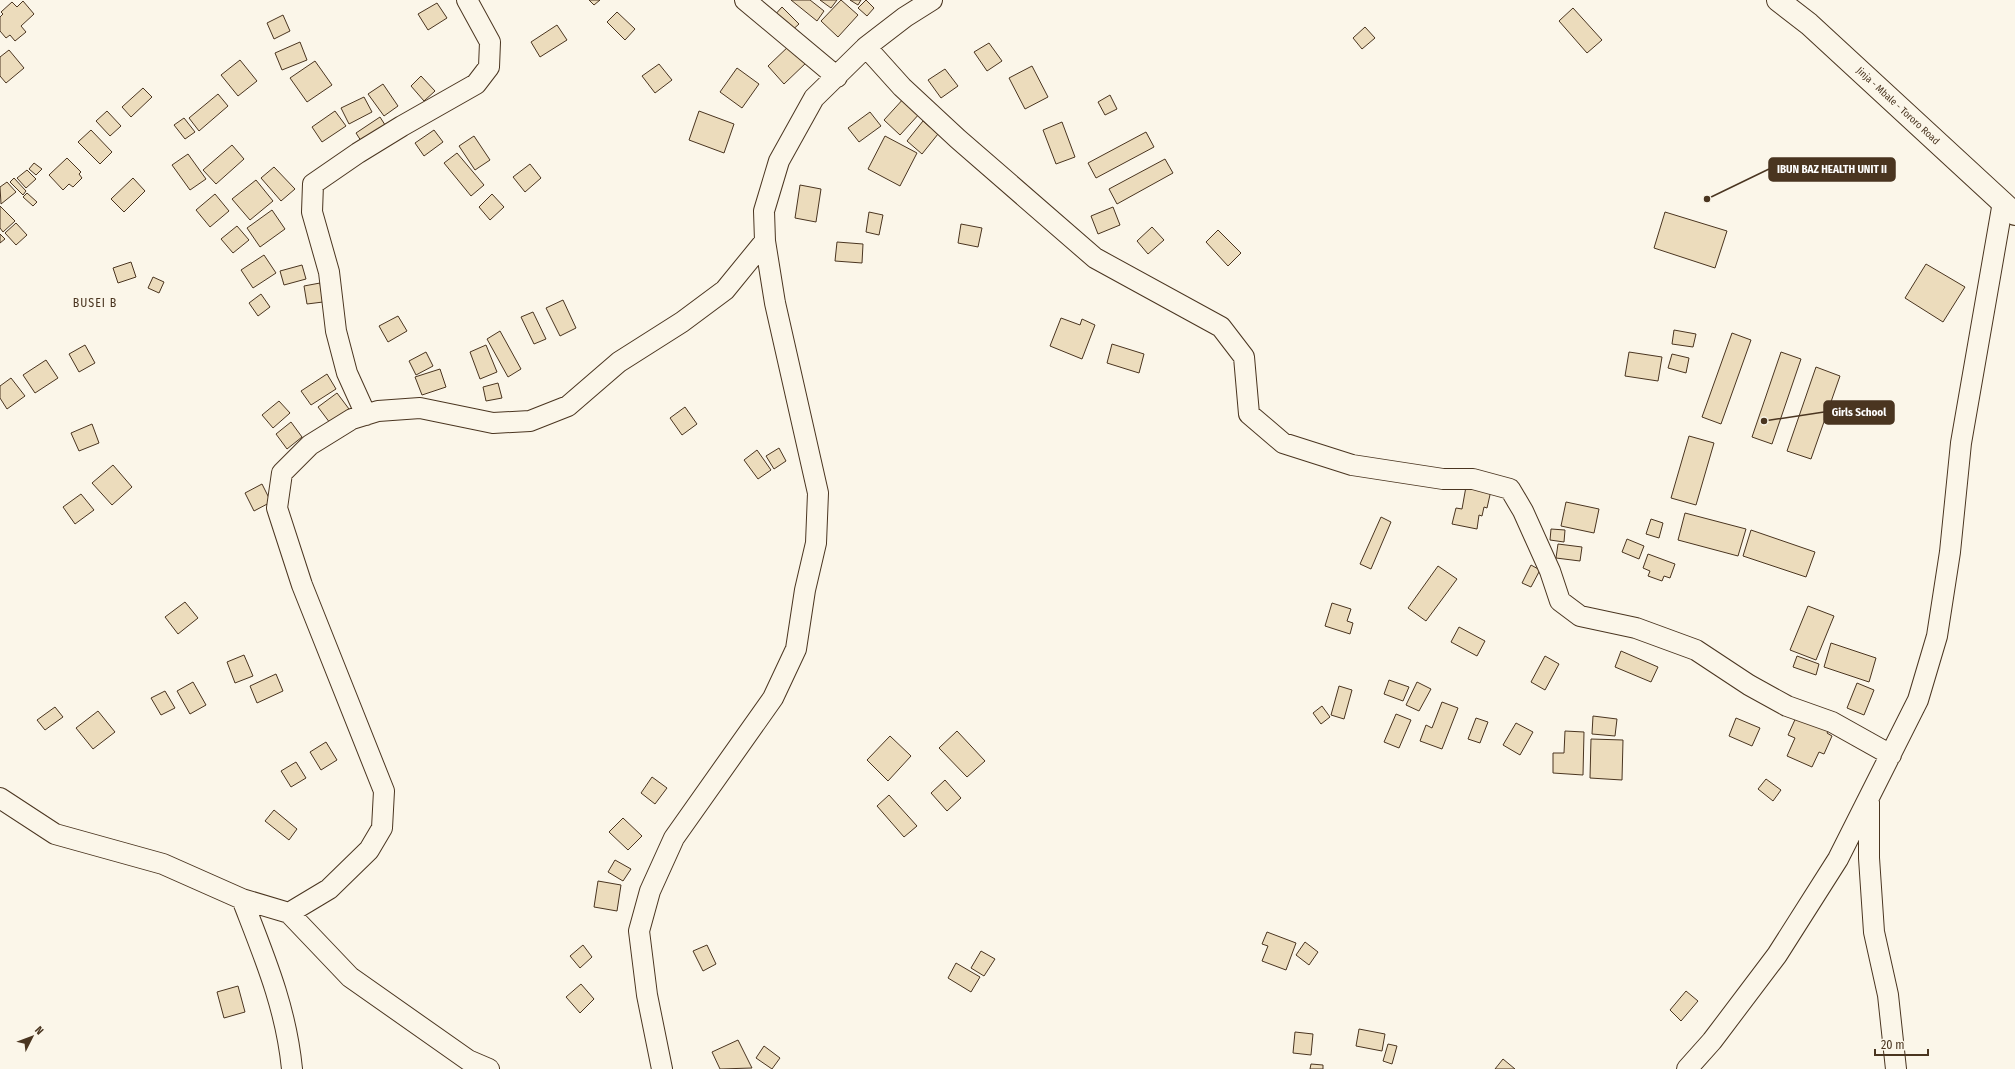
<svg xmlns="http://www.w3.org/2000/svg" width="2015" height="1069" viewBox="0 0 2015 1069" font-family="'Fira Sans Condensed',sans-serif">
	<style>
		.building { fill: #ecdcbc; stroke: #4a3520 }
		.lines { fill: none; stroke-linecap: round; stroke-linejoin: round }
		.minor-casing { stroke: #4a3520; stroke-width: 22 }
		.major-casing { stroke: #4a3520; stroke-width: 24 }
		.minor { stroke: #fbf6e9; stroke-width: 20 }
		.major { stroke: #fbf6e9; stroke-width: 22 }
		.labels { text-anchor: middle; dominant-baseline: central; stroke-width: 3; stroke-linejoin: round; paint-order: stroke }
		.street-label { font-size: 10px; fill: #4a3520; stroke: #fbf6e9 }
		.quarter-label { font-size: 12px; letter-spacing: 1px; fill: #4a3520; stroke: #fbf6e9 }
		.leader { fill: none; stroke: #4a3520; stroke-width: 1.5 }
		.callout-dot { fill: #4a3520; stroke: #fbf6e9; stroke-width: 1.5 }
		.callout { fill: #4a3520; stroke: #4a3520; stroke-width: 1.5 }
		.callout-label { font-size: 11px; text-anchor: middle; font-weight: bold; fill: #fff }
	</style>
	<rect width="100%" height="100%" fill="#fbf6e9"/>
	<path class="building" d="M589,0H600L594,5Z
		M791,0H810L824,11L817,21Z
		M820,0H837L831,8Z
		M841,0L858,15L838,37L821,21Z
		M850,0H861L858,5Z
		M866,0L874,8L867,16L858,8Z
		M23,1L34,14L21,26L26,32L15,41L10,35L6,38L0,31V17L3,14L1,12L12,2L17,7Z
		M437,3L447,18L428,30L418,14Z
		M782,7L799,24L789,33L773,17Z
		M1573,8L1602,40L1587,53L1559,21Z
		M617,12L635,29L625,40L607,22Z
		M283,15L290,31L274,39L267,23Z
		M557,25L567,40L540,57L531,42Z
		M1365,27L1375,38L1362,49L1353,38Z
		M300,42L307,60L282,70L275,53Z
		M989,43L1002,61L987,71L974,52Z
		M791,44L808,61L784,84L768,66Z
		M9,50L24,68L6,83L0,76V57Z
		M240,60L257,81L238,96L221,75Z
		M315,61L332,85L307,102L290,78Z
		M659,64L672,80L655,93L642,76Z
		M1032,66L1048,97L1025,109L1009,78Z
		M737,68L759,84L742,108L720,92Z
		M945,69L958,86L941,98L928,80Z
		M421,76L435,91L424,101L411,86Z
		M383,84L398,106L384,116L368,94Z
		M143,88L152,97L131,117L122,107Z
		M218,94L228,106L199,131L189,118Z
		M1110,95L1117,109L1105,115L1098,102Z
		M364,97L372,112L349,124L341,108Z
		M905,97L921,112L900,135L884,120Z
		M107,111L121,126L110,136L96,121Z
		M335,111L346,126L322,142L312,127Z
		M699,111L734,124L724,153L689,140Z
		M870,112L881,126L859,142L848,128Z
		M380,117L387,128L363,144L356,133Z
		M184,118L195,132L185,139L174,125Z
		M923,121L938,134L922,154L907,141Z
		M1062,122L1075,157L1056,164L1043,130Z
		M91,130L112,152L100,164L78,142Z
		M434,130L443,142L424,156L415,143Z
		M1146,132L1154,147L1096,178L1088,163Z
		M474,136L490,160L475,170L459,146Z
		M885,136L917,153L900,186L868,169Z
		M232,145L244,159L216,184L203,170Z
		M457,153L484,185L471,196L444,163Z
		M188,154L206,179L190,190L172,165Z
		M67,158L81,172L79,174L82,178L73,187L69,184L63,190L49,175Z
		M1165,159L1173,173L1117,204L1109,189Z
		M34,163L42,169L36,175L29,169Z
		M530,164L541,178L525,192L513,177Z
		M274,167L295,189L281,201L261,178Z
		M27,170L36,179L26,188L17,178Z
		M14,178L26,191L23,195L10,182Z
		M133,178L145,191L124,212L111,199Z
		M256,180L273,201L250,220L232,199Z
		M7,182L16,192L1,204L0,187Z
		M800,185L821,189L816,222L795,218Z
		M27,193L37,202L33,206L23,197Z
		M215,194L229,211L210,227L196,210Z
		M492,194L504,207L490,220L479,207Z
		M0,206L15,221L3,232L0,228Z
		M1113,207L1120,225L1098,234L1091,216Z
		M272,210L285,229L260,247L247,228Z
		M869,212L883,215L879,235L866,232Z
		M1665,212L1727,231L1715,268L1654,248Z
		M16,223L27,235L16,245L5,233Z
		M961,224L982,228L978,247L958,243Z
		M237,226L249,240L233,253L221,239Z
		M1152,227L1164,240L1148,254L1137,241Z
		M1218,230L1241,253L1228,266L1206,242Z
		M0,234L5,239L0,243Z
		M837,242L863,244L862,263L835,261Z
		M264,255L276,273L253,288L241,270Z
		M131,262L136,277L118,283L113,268Z
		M1926,264L1965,287L1943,322L1905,298Z
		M302,265L306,279L284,285L280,271Z
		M153,277L164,282L159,293L148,288Z
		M320,283L323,302L307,304L304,286Z
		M261,294L270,307L258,316L249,303Z
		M563,300L576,328L560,336L546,308Z
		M533,312L546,339L534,344L521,317Z
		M398,316L407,331L388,342L379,326Z
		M1061,318L1080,325L1082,319L1095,325L1082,359L1050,346Z
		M1674,330L1696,334L1693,347L1672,344Z
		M500,331L521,369L508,377L487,339Z
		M1732,333L1751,340L1721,424L1702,417Z
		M1112,344L1144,354L1139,373L1107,363Z
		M85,345L95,363L79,372L69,354Z
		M486,345L497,372L480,379L470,352Z
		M426,352L433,366L416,375L409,361Z
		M1629,352L1662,357L1658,381L1625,376Z
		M1781,352L1801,359L1772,444L1752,437Z
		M1672,354L1689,358L1686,373L1668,368Z
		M46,360L58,378L35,393L23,375Z
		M1816,367L1840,376L1811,459L1787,451Z
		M440,369L446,387L422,395L415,377Z
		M327,374L336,389L311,405L301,391Z
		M11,378L25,396L7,409L0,398V386Z
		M498,383L502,398L486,401L483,387Z
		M337,393L349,409L330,423L318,407Z
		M279,401L290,413L273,428L262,415Z
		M685,407L697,424L682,435L670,418Z
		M291,422L302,437L287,449L276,434Z
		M92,424L99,443L79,451L71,433Z
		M1689,436L1714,443L1696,505L1671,498Z
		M779,448L786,461L774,469L766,456Z
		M757,450L771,470L758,479L744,460Z
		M113,465L132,487L112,505L92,483Z
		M1467,481L1492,486L1487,508L1484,507L1482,516L1479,515L1477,529L1452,524L1456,508L1462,509Z
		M262,484L271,502L254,511L245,493Z
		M81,494L94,510L75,524L63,507Z
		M1566,502L1599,509L1594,533L1561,526Z
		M1685,513L1746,529L1738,556L1678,540Z
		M1381,517L1391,522L1371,569L1360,564Z
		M1651,519L1663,523L1659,538L1646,534Z
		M1551,529L1565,530L1564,542L1550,540Z
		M1751,530L1815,552L1806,577L1743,556Z
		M1627,539L1644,546L1639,559L1622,552Z
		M1558,544L1582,547L1580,561L1556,558Z
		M1648,554L1675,564L1670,578L1664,576L1662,581L1648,576L1650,571L1643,568Z
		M1531,565L1540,570L1531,587L1522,583Z
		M1438,566L1457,579L1426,621L1408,608Z
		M185,602L198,618L178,634L165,617Z
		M1332,603L1351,609L1347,621L1353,623L1350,634L1325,626Z
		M1808,606L1834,616L1816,660L1790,650Z
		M1459,627L1485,641L1477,656L1451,642Z
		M1831,643L1876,658L1869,682L1824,667Z
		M1621,651L1658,667L1651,682L1615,667Z
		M244,655L253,676L235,683L227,662Z
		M1545,656L1559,664L1545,690L1531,682Z
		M1797,656L1819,664L1816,675L1793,667Z
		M276,674L283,691L257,703L250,686Z
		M1389,680L1409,687L1403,701L1384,694Z
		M193,682L206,705L190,714L177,691Z
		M1417,682L1431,689L1419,711L1406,705Z
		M1857,683L1874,690L1864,715L1847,708Z
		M1339,686L1352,690L1344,719L1331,715Z
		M165,691L175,708L161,715L151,698Z
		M1442,702L1458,708L1442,749L1420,741L1426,725L1432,728Z
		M1322,706L1330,717L1321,724L1313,713Z
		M55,707L63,717L45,730L37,720Z
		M98,711L115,732L93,749L76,728Z
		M1798,713L1830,727L1827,733L1832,736L1824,754L1819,752L1812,767L1787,756L1795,738L1788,735Z
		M1396,714L1411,720L1399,748L1384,742Z
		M1593,716L1617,719L1615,736L1592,734Z
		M1476,718L1488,722L1480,743L1468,739Z
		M1736,718L1760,728L1752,746L1729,736Z
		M1516,723L1533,732L1520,755L1503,745Z
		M957,731L985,761L967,777L939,748Z
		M1565,731L1584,732L1583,775L1553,773V753H1564Z
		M890,736L911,756L888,781L867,760Z
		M1591,739L1623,740L1622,780L1590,778Z
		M326,742L337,760L321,770L310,752Z
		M296,762L306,778L291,787L281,771Z
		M652,777L667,788L655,804L641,793Z
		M1766,779L1781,790L1773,801L1758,789Z
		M945,780L961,798L947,811L931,793Z
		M889,795L917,826L904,837L877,806Z
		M274,810L297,829L289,840L265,821Z
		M623,818L642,836L628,850L609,832Z
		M615,860L631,869L623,881L608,872Z
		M598,881L621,885L617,911L594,907Z
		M1267,932L1296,943L1286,970L1262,961L1268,946L1262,944Z
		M1305,942L1318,952L1309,965L1296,955Z
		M583,945L592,957L580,968L570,956Z
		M707,945L716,964L703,971L693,951Z
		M981,951L995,959L984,976L971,968Z
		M956,963L980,977L971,992L948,978Z
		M581,984L594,999L580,1013L566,997Z
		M238,986L245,1012L224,1018L217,992Z
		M1686,991L1698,1001L1681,1021L1670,1010Z
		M1359,1029L1385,1034L1382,1051L1356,1046Z
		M1295,1032L1313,1034L1311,1055L1293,1053Z
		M738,1040L752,1068L720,1069L712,1052Z
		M1388,1044L1397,1046L1392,1064L1383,1061Z
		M764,1046L780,1058L772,1069L756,1058Z
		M1503,1059L1515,1069H1495Z
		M1311,1064L1323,1065V1069H1310Z"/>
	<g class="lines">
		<defs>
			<path id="minor" d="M745,0L837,77
				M866,47L902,87L958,139L1095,258L1221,327L1244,357L1249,414L1283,443L1352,465L1443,479H1473L1510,489L1523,511L1550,571L1560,601L1580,616L1636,628L1696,650L1749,685L1787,706L1832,722L1891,755
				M366,415L347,373L336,331L329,272L312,212L313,184L358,153L402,126L476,84L489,67L490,42L467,0
				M0,798L55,834L163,864L242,899L289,913L350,977L468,1060L489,1069
				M1869,802V858L1874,932L1888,995L1896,1069
				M242,899C264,956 286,1007 292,1069
				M289,913L329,889L369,850L382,828L384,791L302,585L277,508L282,473L310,445L352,419L378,411L420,408L493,423L530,421L568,406L619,362L682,322L725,290L765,241
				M662,1069L647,995L639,931L650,891L674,838L773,698L796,649L805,590L816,543L818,493L775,303L765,241L764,211L779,161L814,98L866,47L905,17L932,0
				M1687,1069L1712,1041L1777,955L1838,859L1918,700L1937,636L1950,552L1961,443L2003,202"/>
			<g id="major">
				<path id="s1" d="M1778,0L1809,24L2015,214"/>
			</g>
		</defs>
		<use href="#minor" class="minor-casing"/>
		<use href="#major" class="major-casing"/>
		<use href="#minor" class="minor"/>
		<use href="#major" class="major"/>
	</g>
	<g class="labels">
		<g class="street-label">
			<text stroke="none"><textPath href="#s1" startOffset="160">Jinja - Mbale - Tororo Road</textPath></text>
		</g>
		<g class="quarter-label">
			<text x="95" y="303">BUSEI B</text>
		</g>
	</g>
	<path class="leader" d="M1707 199L1769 169M1764 421L1824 412"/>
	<g class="callout-dot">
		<circle cx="1707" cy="199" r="4"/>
		<circle cx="1764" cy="421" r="4"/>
	</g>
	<g class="callout">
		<rect x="1769" y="158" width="126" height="23" rx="4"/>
		<rect x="1824" y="401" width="70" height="23" rx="4"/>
	</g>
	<g class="callout-label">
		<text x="1832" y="173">IBUN BAZ HEALTH UNIT II</text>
		<text x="1859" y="416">Girls School</text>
	</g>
	<g transform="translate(32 1037) rotate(48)" stroke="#fbf6e9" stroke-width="3" paint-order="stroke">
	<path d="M0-3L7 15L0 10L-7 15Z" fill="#4a3520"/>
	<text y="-6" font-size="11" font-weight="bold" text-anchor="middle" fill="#4a3520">N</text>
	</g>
	<path d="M1875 1049v6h53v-6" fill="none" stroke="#4a3520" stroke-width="2"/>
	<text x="1881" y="1049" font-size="12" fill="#4a3520" stroke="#fbf6e9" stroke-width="3" paint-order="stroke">20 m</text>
</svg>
